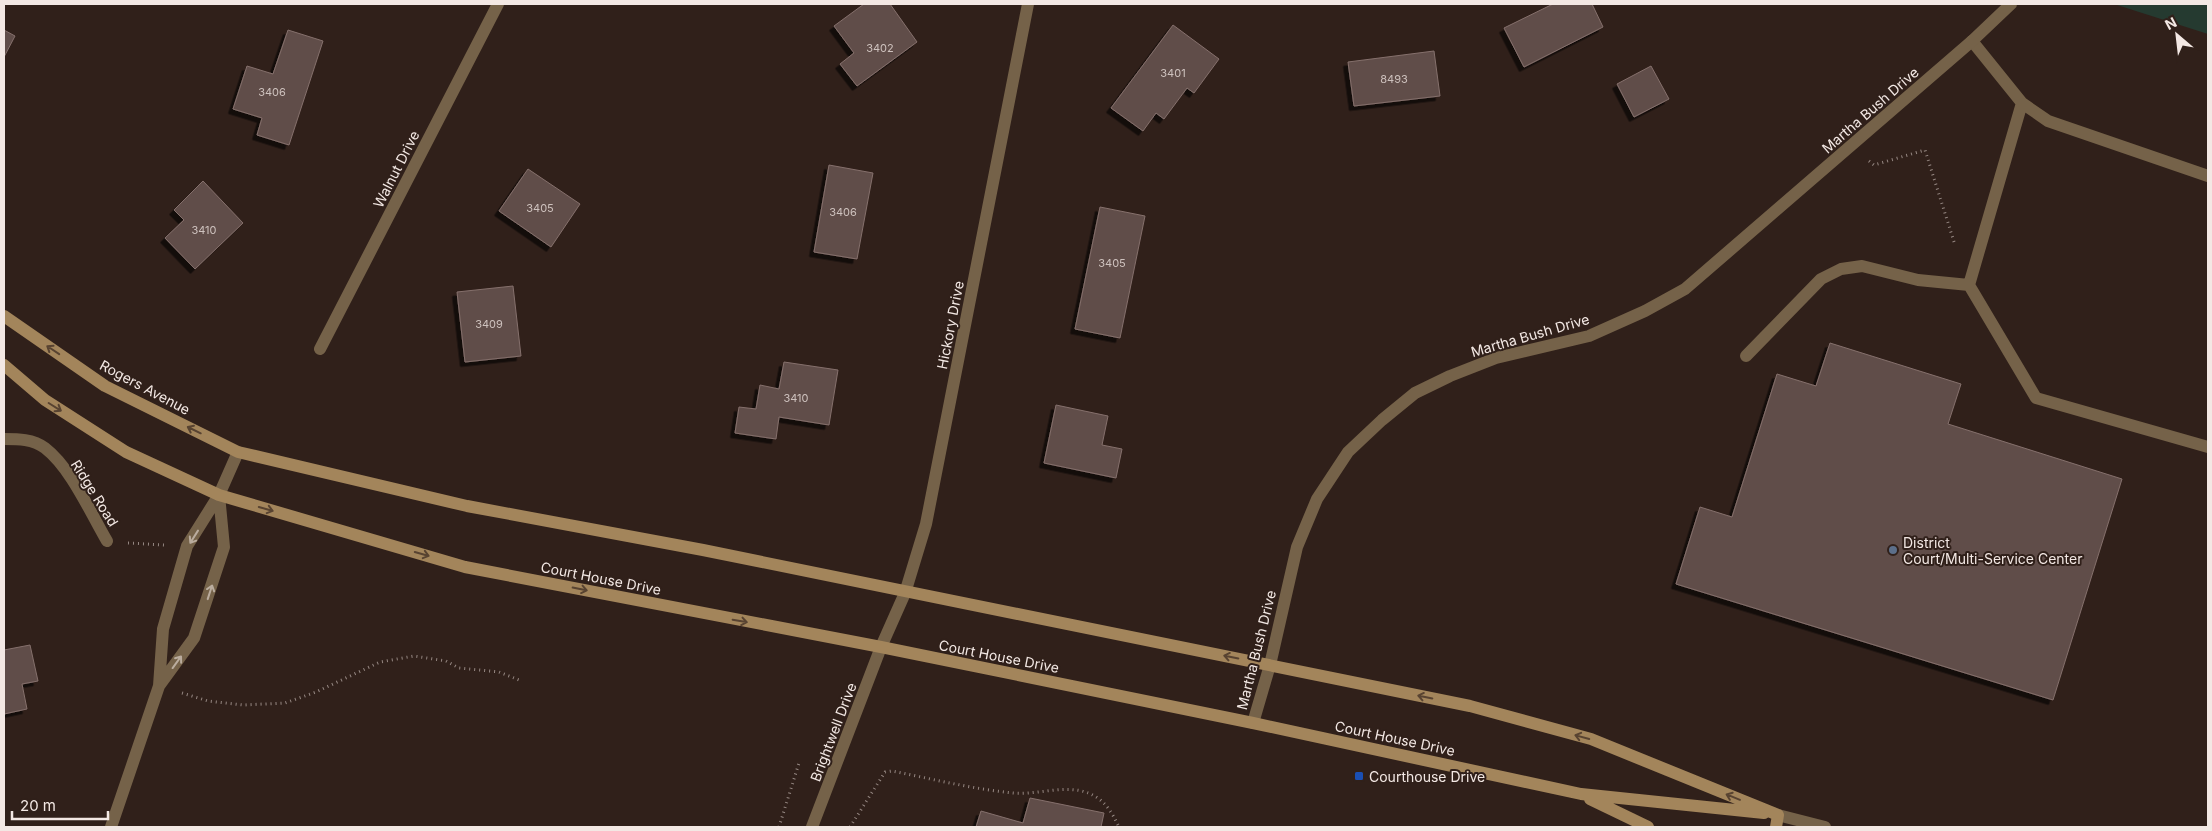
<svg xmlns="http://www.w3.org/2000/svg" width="2212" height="831" viewBox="0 0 2212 831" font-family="Inter,sans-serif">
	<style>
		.green { fill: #253a30 }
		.building { fill: #614e4a; stroke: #85706c; filter: url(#shadow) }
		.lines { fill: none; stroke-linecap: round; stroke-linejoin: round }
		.path { stroke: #968883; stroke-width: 3; stroke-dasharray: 1 4; stroke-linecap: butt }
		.service { stroke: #756249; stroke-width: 12 }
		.minor { stroke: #756249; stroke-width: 12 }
		.tertiary { stroke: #756249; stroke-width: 12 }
		.secondary { stroke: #a3855b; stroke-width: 12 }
		.oneway { stroke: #584331 }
		.oneway2 { stroke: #baac9e }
		.service-dot { fill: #5c6f8a; stroke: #30201a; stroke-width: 2 }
		.transit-dot { fill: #1a4fb4; stroke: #30201a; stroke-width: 2 }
		.labels { text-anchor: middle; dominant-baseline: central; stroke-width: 4; stroke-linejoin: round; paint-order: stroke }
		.number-label { font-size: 11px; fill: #cec2be }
		.street-label { font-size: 14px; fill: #f3e8e4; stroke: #30201a }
		.poi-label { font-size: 14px; fill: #f3e8e4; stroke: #30201a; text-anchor: start }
	</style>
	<defs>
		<filter id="shadow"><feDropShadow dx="-4.5" dy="4.5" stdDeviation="0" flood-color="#0009"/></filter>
	</defs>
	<rect width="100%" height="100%" fill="#30201a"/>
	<path class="green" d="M2114,4H2208V34Z"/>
	<path class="building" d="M864,4H890L917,42L857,86L840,64L854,53L834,26Z
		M1553,4H1592L1603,27L1524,67L1504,28Z
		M1173,25L1219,59L1194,93L1187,88L1164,119L1156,113L1143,131L1111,108Z
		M4,30L15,36L4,57Z
		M288,30L323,41L289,145L257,135L262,118L233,109L247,66L273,74Z
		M1434,51L1440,96L1354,106L1348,62Z
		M1651,66L1669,99L1634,117L1617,84Z
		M829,165L873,173L857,259L814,252Z
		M528,169L580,204L551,247L499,211Z
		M203,181L243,223L195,269L165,238L184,220L174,210Z
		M1100,207L1145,216L1120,338L1075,329Z
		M513,286L521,356L465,362L457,292Z
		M1830,343L1961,384L1948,424L2122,479L2053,700L1676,584L1700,507L1732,517L1777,374L1816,386Z
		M784,362L838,370L829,425L779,417L776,439L735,433L739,407L756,409L760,385L779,389Z
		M1056,405L1108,416L1102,445L1122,449L1116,478L1044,463Z
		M30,645L38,681L22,684L27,709L4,714V650Z
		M1030,798L1104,813L1101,827H976L981,811L1023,823Z"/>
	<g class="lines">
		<path class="path" d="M1869,161L1874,165L1925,150L1955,245
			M128,543L164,545
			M182,693L208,701L243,705L285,703L316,692L380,662L414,656L446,661L459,668L499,672L519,680
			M779,827L799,763
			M850,827L885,772L892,771C932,779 973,789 1013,793C1036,795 1059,786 1082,791C1102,796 1111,810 1119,827"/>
		<path class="service" d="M1972,41L2022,103L2048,121L2208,176
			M1969,285L2036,398L2208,447
			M1746,356L1821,279L1841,269L1862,266L1918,280L1969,285L2022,103"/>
		<path class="minor" d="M320,349L498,4
			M4,439C18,439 33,439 45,448C71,468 90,512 107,541
			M1253,723L1270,665L1297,547L1317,499L1348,452L1382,420L1415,393L1450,376L1496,358L1589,336L1645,311L1685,289L1972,41L2011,4
			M1778,815L1825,827
			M812,827L881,647L905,593L926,524L1028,4"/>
		<path class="tertiary" d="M159,686L194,638L224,547L219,495
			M111,827L159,686L163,629L187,546L219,495L238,452"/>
		<path class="secondary" d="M4,316L105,386L238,452L467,506L703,550L1470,706L1591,739L1778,815
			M4,365L45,400L126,452L219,495L465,567L881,647L1253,723L1581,794L1764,813
			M1590,799L1648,827
			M1776,827L1778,815"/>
	</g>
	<defs><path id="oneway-shaft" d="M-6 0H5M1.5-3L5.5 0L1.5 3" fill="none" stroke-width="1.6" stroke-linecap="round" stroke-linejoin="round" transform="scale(1.25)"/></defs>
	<g class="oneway">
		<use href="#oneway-shaft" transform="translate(53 350) rotate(-146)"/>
		<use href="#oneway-shaft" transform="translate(55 407) rotate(32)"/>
		<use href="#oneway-shaft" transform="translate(194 430) rotate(-154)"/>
		<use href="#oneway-shaft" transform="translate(266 509) rotate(16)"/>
		<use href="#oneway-shaft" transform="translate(422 554) rotate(16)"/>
		<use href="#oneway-shaft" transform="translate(580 589) rotate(11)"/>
		<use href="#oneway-shaft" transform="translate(740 621) rotate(10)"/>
		<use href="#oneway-shaft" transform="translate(1231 657) rotate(-169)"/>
		<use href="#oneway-shaft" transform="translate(1425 697) rotate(-169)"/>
		<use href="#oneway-shaft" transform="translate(1582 737) rotate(-165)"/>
		<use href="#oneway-shaft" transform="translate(1733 797) rotate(-158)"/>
	</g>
	<g class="oneway2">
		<use href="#oneway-shaft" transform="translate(194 537) rotate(122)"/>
		<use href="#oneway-shaft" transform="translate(210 592) rotate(-72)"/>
		<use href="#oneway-shaft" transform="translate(177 662) rotate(-54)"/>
	</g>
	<circle class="service-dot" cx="1893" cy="550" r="5"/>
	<rect class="transit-dot" x="1354" y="771" width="10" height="10" rx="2.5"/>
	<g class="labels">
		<g class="number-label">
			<text x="880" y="48">3402</text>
			<text x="1173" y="73">3401</text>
			<text x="1394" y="79">8493</text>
			<text x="272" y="92">3406</text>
			<text x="540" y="208">3405</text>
			<text x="843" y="212">3406</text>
			<text x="204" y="230">3410</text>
			<text x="1112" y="263">3405</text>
			<text x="489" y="324">3409</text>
			<text x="796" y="398">3410</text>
		</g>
		<g class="street-label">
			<text transform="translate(1870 110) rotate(-41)">Martha Bush Drive</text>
			<text transform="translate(396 169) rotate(-63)">Walnut Drive</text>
			<text transform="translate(950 325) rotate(-79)">Hickory Drive</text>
			<text transform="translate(1530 335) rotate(-16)">Martha Bush Drive</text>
			<text transform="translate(145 387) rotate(28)">Rogers Avenue</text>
			<text transform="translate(95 493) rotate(58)">Ridge Road</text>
			<text transform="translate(601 578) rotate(11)">Court House Drive</text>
			<text transform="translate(1256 650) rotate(-76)">Martha Bush Drive</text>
			<text transform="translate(999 656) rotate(11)">Court House Drive</text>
			<text transform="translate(833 732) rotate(-69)">Brightwell Drive</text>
			<text transform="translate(1395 738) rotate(12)">Court House Drive</text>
		</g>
		<g class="poi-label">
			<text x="1903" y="542">District<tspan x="1903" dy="16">Court/Multi-Service Center</tspan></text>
			<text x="1369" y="776">Courthouse Drive</text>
		</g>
	</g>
	<rect width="2212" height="831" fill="none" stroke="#f3e8e4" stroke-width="10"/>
	<g transform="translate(2177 35) rotate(332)" stroke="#30201a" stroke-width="4" paint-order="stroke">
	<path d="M0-4L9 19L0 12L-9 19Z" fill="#f3e8e4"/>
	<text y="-8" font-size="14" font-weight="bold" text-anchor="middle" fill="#f3e8e4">N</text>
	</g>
	<path d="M12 811v8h96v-8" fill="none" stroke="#f3e8e4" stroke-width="2.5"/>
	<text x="20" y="811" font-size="15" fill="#f3e8e4" stroke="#30201a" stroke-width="4" paint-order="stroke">20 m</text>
</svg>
